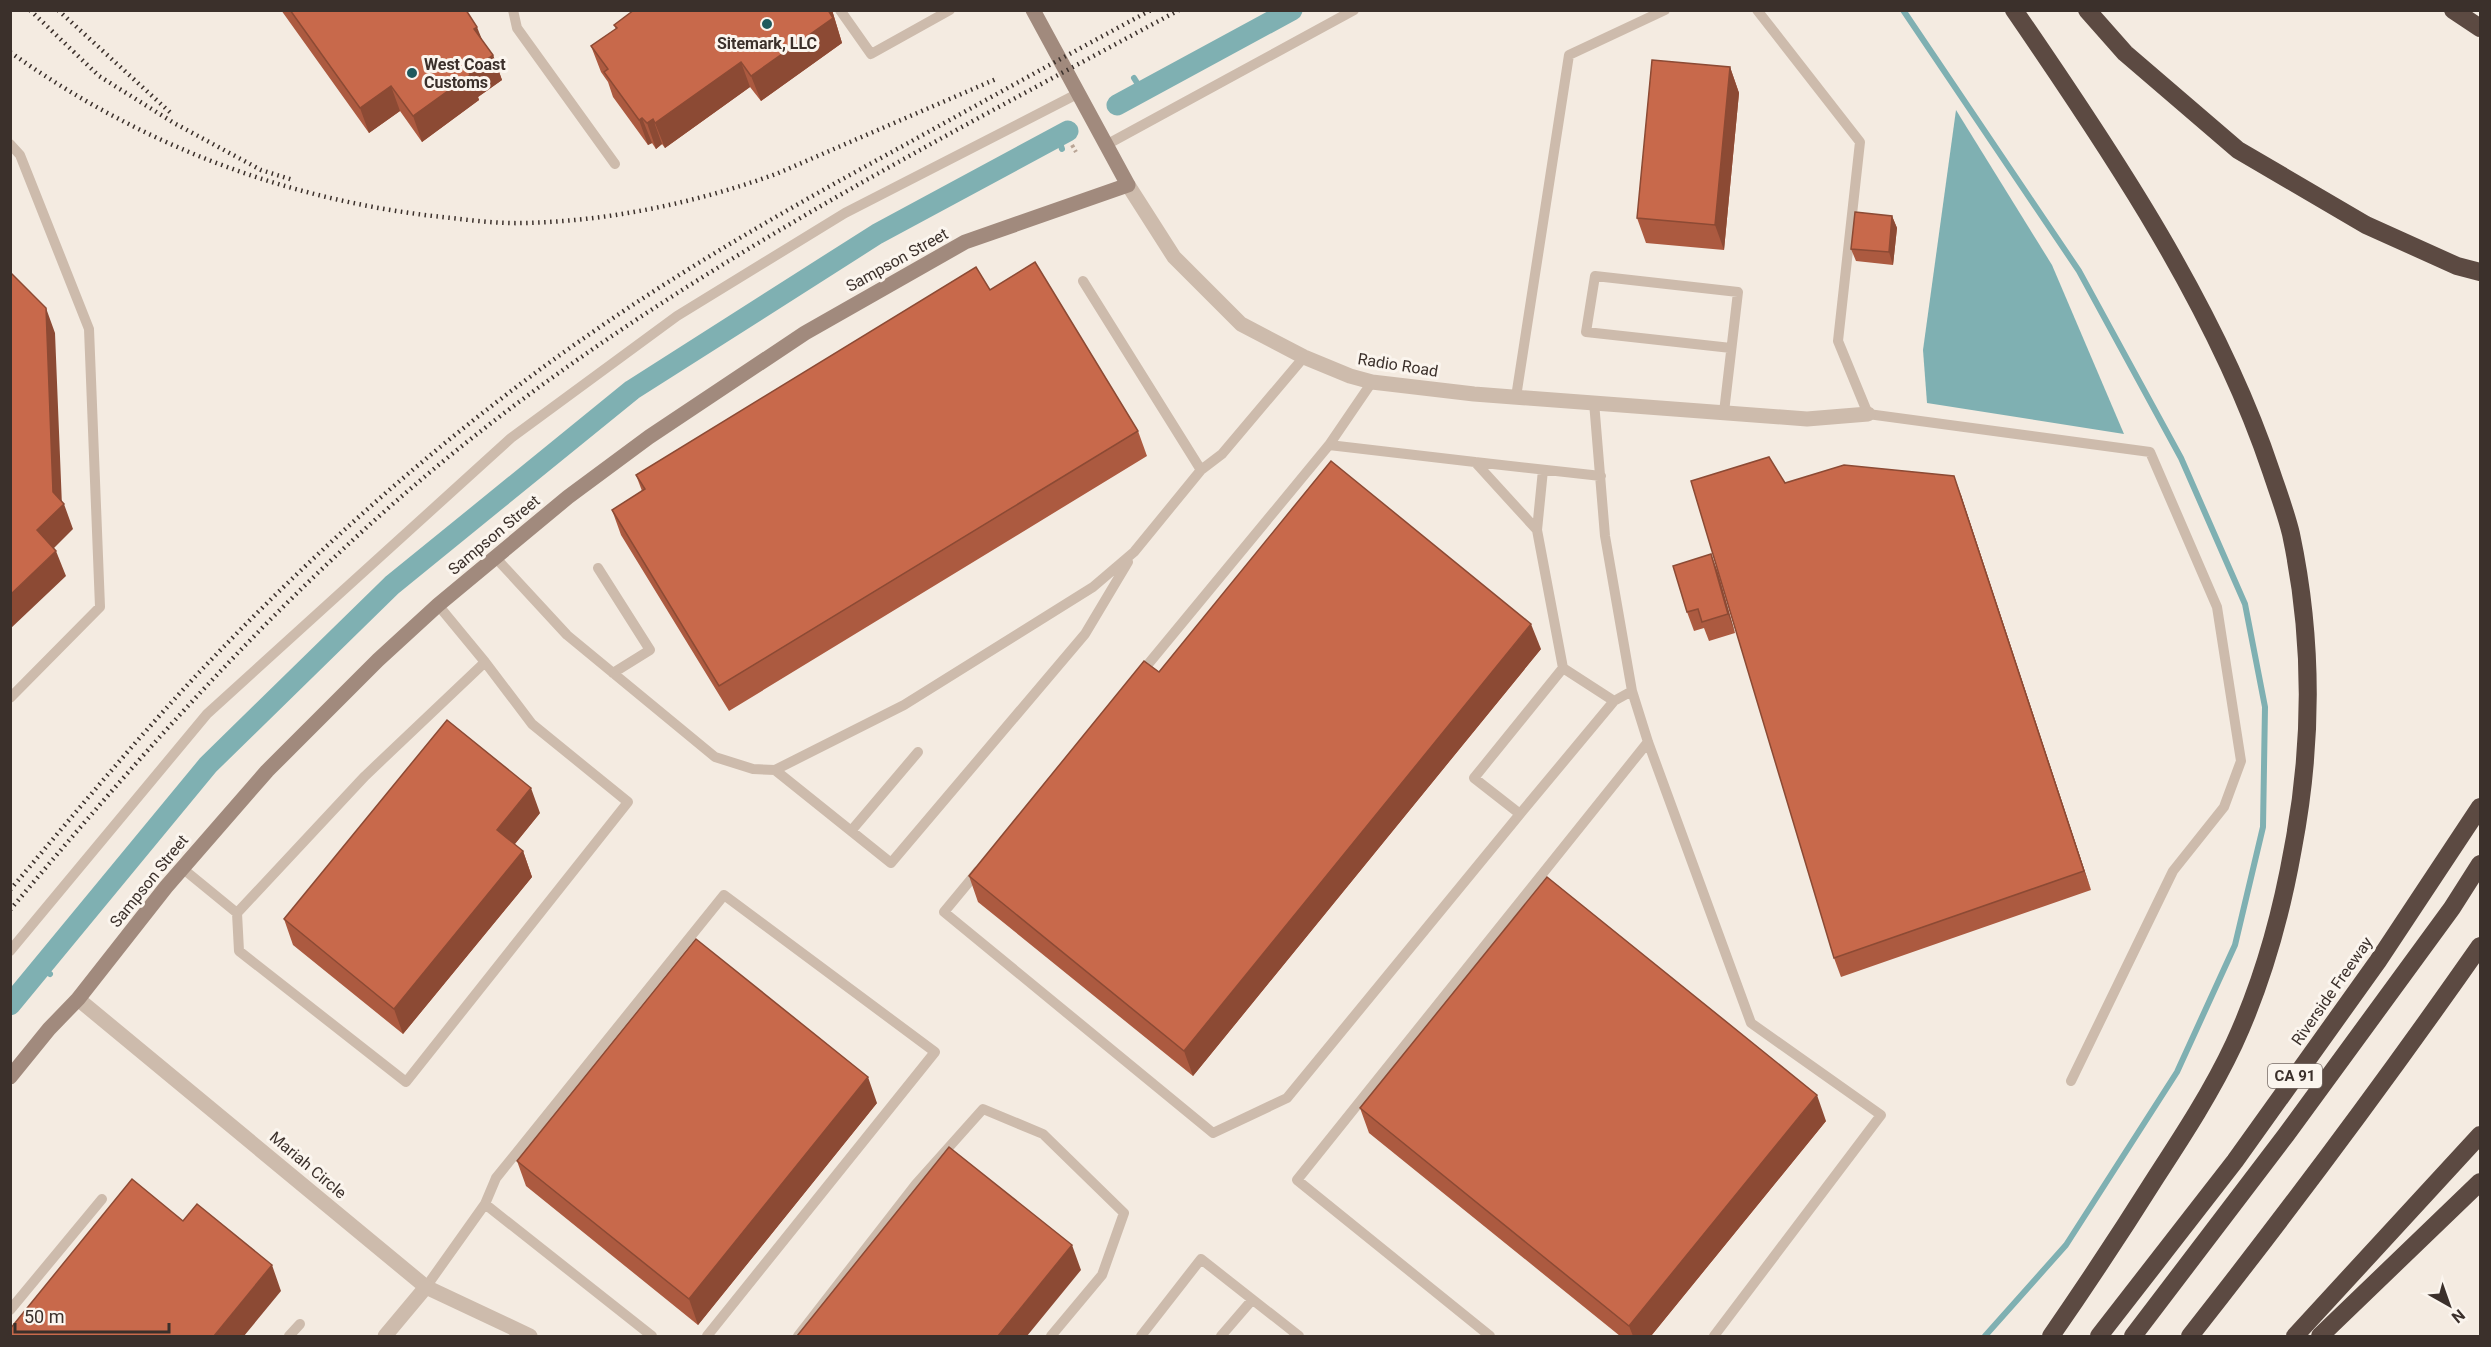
<svg xmlns="http://www.w3.org/2000/svg" width="2491" height="1347" viewBox="0 0 2491 1347" font-family="Roboto,sans-serif">
	<style>
		.water { fill: #7fb0b2 }
		.lines { fill: none; stroke-linecap: round; stroke-linejoin: round }
		.stream { stroke: #7fb0b2; stroke-width: 6 }
		.canal { stroke: #7fb0b2; stroke-width: 21 }
		.path { stroke: #b9a596; stroke-width: 4; stroke-dasharray: 3 3; stroke-linecap: butt }
		.lane { stroke: #cdbbac; stroke-width: 10 }
		.street { stroke: #cdbbac; stroke-width: 15 }
		.secondary { stroke: #a18a7d; stroke-width: 15 }
		.highway { stroke: #5c4a42; stroke-width: 18 }
		.rail { stroke: #3b302b; stroke-width: 4.5; stroke-dasharray: 1.5 4.5; stroke-linecap: butt }
		.wall { fill: #ac5a40 }
		.shaded-wall { fill: #8c4a34 }
		.building { fill: #c8694b; stroke: #8c4a34; stroke-width: 1.5 }
		.poi-dot { fill: #1f5a5e; stroke: #fbf5ee; stroke-width: 2 }
		.labels { text-anchor: middle; dominant-baseline: central; stroke-width: 6; stroke-linejoin: round; paint-order: stroke }
		.shield { fill: #fbf5ee; stroke: #756b66; stroke-width: 1.5 }
		.shield-label { font-size: 15px; font-weight: bold; fill: #3b302b }
		.poi-label { font-size: 16px; font-weight: bold; fill: #3b302b; stroke: #fbf5ee }
		.street-label { font-size: 16px; fill: #3b302b; stroke: #fbf5ee }
	</style>
	<rect width="100%" height="100%" fill="#f4ebe1"/>
	<path class="water" d="M1956,110L2052,265L2124,434L1927,403L1923,350Z"/>
	<g class="lines">
		<path class="stream" d="M1903,10L2079,271L2181,458L2245,604L2265,707L2263,827L2235,945L2177,1072L2066,1245L1985,1336
			M1134,78L1139,86
			M1058,137L1062,149
			M443,543L448,548
			M41,968L50,974"/>
		<path class="canal" d="M1117,105L1292,10
			M10,1005L208,765L392,585L632,390L877,234L1068,131"/>
		<path class="path" d="M1072,145L1076,152"/>
		<path class="lane" d="M513,10L517,28L615,164
			M840,10L871,54L950,10
			M1757,10L1860,142L1838,341L1868,414L2150,452L2217,607L2241,761L2224,807L2173,871L2071,1081
			M10,144L20,155L89,329L100,607L10,698
			M1106,145L1354,10
			M1083,281L1201,470L1222,454L1304,357
			M1372,382L1329,445L1475,462L1537,530L1563,668L1474,778L1520,814L1614,701L1632,691L1605,536L1594,402
			M1516,397L1569,55L1665,10
			M1724,412L1738,292L1595,276L1586,332L1731,348
			M1475,462L1601,476
			M1537,530L1543,470
			M495,557L567,635L715,757L753,769L775,770L904,705L1093,587L1134,552L1201,470
			M598,568L650,650L613,673
			M1563,668L1614,701
			M1140,674L1329,445
			M1632,691L1648,742L1751,1023L1881,1115L1714,1336
			M775,770L891,863L1085,634L1128,562
			M851,831L918,752
			M182,868L237,913L365,776L485,662L438,605
			M978,871L944,912L1213,1133L1287,1098L1520,814
			M237,913L239,951L406,1082L628,802L532,724L485,662
			M10,951L207,714L511,438L677,316L845,213L1079,93
			M485,1204L496,1178L724,895L935,1052L707,1336
			M426,1287L485,1204L652,1336
			M10,1310L102,1199
			M289,1336L300,1324
			M798,1336L916,1184L983,1109L1043,1134L1124,1213L1102,1275L1051,1336
			M1141,1336L1201,1259L1299,1336
			M1221,1336L1252,1300
			M1490,1336L1297,1180L1648,742"/>
		<path class="street" d="M1128,185L1174,257L1241,324L1304,357L1350,376L1372,382L1474,394L1807,419L1868,414
			M78,999L426,1287L530,1336
			M385,1336L426,1287"/>
		<path class="secondary" d="M10,1077L49,1029L78,999L166,887L267,771L378,660L438,605L568,497L649,437L805,333L965,242L1128,185L1033,10"/>
		<path class="highway" d="M2014,10C2111,151 2217,309 2271,471C2278,492 2286,513 2291,534C2313,638 2313,743 2293,848C2281,916 2263,981 2234,1044C2212,1091 2184,1134 2156,1177C2122,1231 2087,1284 2051,1336
			M2087,10L2125,53L2238,150L2366,225L2457,266L2480,272
			M2453,10L2480,28
			M2099,1336L2235,1161L2378,961L2480,807
			M2133,1336L2286,1135L2452,908L2480,864
			M2190,1336C2290,1209 2387,1079 2480,946
			M2295,1336L2480,1135
			M2320,1336L2480,1182"/>
		<path class="rail" d="M30,10L99,76L174,123L261,170L293,180
			M58,10L173,115
			M10,52C136,142 280,198 433,216C463,219 494,224 524,223C610,221 695,203 776,174L996,79
			M10,890C70,819 129,748 192,680C315,549 452,428 600,327C696,261 798,203 901,147C984,101 1067,55 1151,10
			M10,910C148,746 285,590 452,454C673,275 929,145 1179,10"/>
	</g>
	<path class="wall" d="M281,10H466L482,40L493,55L502,80L478,97L479,100L422,142L400,111L369,133Z
		M634,10H832L842,43L761,101L750,87L665,148L662,144L656,149L652,143L648,145L613,97L608,82L601,72L591,46L616,29L614,25Z
		M1730,67L1739,93L1724,250L1646,243L1637,218Z
		M1892,216L1897,228L1893,265L1856,261L1851,249Z
		M990,290L1138,431L1147,456L729,711L621,535L612,510L642,491L636,475Z
		M1785,483L1961,495L2091,890L1841,977L1834,958Z
		M1711,554L1718,573L1735,633L1709,641L1704,628L1694,631L1687,612Z
		M1541,649L1193,1076L978,902L969,876L1159,672Z
		M540,813L514,845L523,851L532,877L403,1034L293,945L284,919Z
		M877,1103L698,1325L526,1186L517,1161Z
		M1360,1108L1826,1121L1651,1336H1620L1369,1133Z"/>
	<path class="shaded-wall" d="M825,10H832L842,43L761,101L751,76Z
		M477,27L487,52L474,29Z
		M493,55L502,80L478,97L479,100L422,142L413,116Z
		M741,62L750,87L665,148L655,123Z
		M1730,67L1739,93L1724,250L1715,225Z
		M391,86L400,111L369,133L360,108Z
		M642,118L652,143L648,145L639,120Z
		M653,119L662,144L656,149L647,123Z
		M1892,216L1897,228L1893,265L1889,252Z
		M46,308L55,333L62,506L64,504L73,529L46,556L37,530Z
		M1954,476L1961,495L2091,890L2084,871Z
		M56,551L66,576L10,629V595Z
		M1711,554L1718,573L1735,633L1728,614Z
		M1531,624L1541,649L1193,1076L1184,1051Z
		M531,788L540,813L506,855L497,830Z
		M523,851L532,877L403,1034L394,1009Z
		M868,1077L877,1103L698,1325L689,1299Z
		M1817,1095L1826,1121L1651,1336H1633L1629,1326Z
		M1072,1245L1081,1270L1027,1336H998Z
		M272,1265L281,1291L244,1336H214Z"/>
	<path class="building" d="M290,10H466L477,27L474,29L493,55L469,72L470,75L413,116L391,86L360,108Z
		M634,10H828L833,18L751,76L741,62L655,123L653,119L647,123L642,118L639,120L604,72L608,69L591,46L617,28L614,25Z
		M1652,60L1730,67L1715,225L1637,218Z
		M1855,212L1892,216L1889,252L1851,249Z
		M1035,262L1138,431L719,686L612,510L645,489L636,475L976,267L990,290Z
		M10,272L46,308L53,492L64,504L37,530L56,551L10,595Z
		M1769,457L1785,483L1844,465L1954,476L2084,871L1834,958L1691,481Z
		M1331,461L1531,624L1184,1051L969,876L1144,661L1159,672Z
		M1711,554L1728,614L1702,622L1698,609L1687,612L1673,566Z
		M447,720L531,788L497,830L523,851L394,1009L284,919Z
		M1547,877L1817,1095L1629,1326L1360,1108Z
		M696,939L868,1077L689,1299L517,1161Z
		M949,1147L1072,1245L998,1336H797Z
		M132,1179L183,1221L197,1204L272,1265L214,1336H10V1329Z"/>
	<g class="poi-dot">
		<circle cx="767" cy="24" r="6"/>
		<circle cx="412" cy="73" r="6"/>
	</g>
	<g class="labels">
		<rect class="shield" x="2268" y="1064" width="54" height="24" rx="4.5"/>
		<g class="shield-label">
			<text x="2295" y="1076">CA 91</text>
		</g>
		<g class="poi-label">
			<text x="767" y="43">Sitemark, LLC</text>
			<text x="424" y="64" text-anchor="start">West Coast<tspan x="424" dy="18">Customs</tspan></text>
		</g>
		<g class="street-label">
			<text transform="translate(897 260) rotate(-29)">Sampson Street</text>
			<text transform="translate(1398 365) rotate(9)">Radio Road</text>
			<text transform="translate(494 535) rotate(-40)">Sampson Street</text>
			<text transform="translate(149 881) rotate(-51)">Sampson Street</text>
			<text transform="translate(2332 991) rotate(-55)">Riverside Freeway</text>
			<text transform="translate(308 1165) rotate(40)">Mariah Circle</text>
		</g>
	</g>
	<rect width="2491" height="1347" fill="none" stroke="#3b302b" stroke-width="24"/>
	<g transform="translate(2449 1305) rotate(140)" stroke="#fbf5ee" stroke-width="4.5" paint-order="stroke">
	<path d="M0-4.5L10 22L0 15L-10 22Z" fill="#3b302b"/>
	<text y="-9" font-size="16" font-weight="bold" text-anchor="middle" fill="#3b302b">N</text>
	</g>
	<path d="M15 1323v9h154v-9" fill="none" stroke="#3b302b" stroke-width="3"/>
	<text x="24" y="1323" font-size="18" fill="#3b302b" stroke="#fbf5ee" stroke-width="4.5" paint-order="stroke">50 m</text>
</svg>
